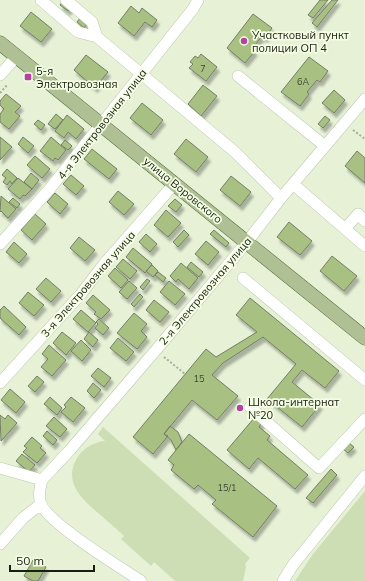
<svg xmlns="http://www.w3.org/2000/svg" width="365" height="581" viewBox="0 0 365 581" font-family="Mulish,sans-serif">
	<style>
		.green { fill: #cddeb4 }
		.building { fill: #a9c083; stroke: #747e66; filter: url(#shadow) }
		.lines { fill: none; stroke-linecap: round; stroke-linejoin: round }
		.minor-casing { stroke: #bdc8ae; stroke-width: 12 }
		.major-casing { stroke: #596c39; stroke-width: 15 }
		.path { stroke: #a7af9a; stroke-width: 2; stroke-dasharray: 2 2; stroke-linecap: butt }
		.minor { stroke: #fff; stroke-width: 11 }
		.major { stroke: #b0c095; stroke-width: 14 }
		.poi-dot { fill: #b343a0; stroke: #f3fee3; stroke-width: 1.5 }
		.labels { text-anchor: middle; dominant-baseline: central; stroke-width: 3.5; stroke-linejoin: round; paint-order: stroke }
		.number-label { font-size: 9px; fill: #3d462f }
		.poi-label { font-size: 11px; fill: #191d13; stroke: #f3fee3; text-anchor: start }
		.street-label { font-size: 11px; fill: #191d13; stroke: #f3fee3 }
	</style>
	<defs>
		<filter id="shadow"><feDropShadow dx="2.5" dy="4.5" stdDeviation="1" flood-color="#0004"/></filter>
	</defs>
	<rect width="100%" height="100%" fill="#e6f1d6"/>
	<path class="green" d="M103,427L250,558L245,564L246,567L243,581H175L154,562L151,566L121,539L124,536C115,528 107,520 98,513C81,498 63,482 77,458C83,448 94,442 105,441L98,434Z
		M365,491V581H295L313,554Z"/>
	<path class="building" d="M320,0H328L313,18L308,15Z
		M332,0H338L317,27L312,23Z
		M63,1L70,7L68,11L60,5Z
		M131,6L139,13L142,8L157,20L152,27L145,22L134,36L118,23Z
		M31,12L52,29L41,42L20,26Z
		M253,14L272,28L265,38L262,36L252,49L255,51L245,63L227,48Z
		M80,18L87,24L84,28L77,22Z
		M201,54L217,67L206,81L189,68L193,64L190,62L195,56L198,58Z
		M86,55L108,72L95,88L74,70Z
		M309,57L328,71L320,82L317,80L307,92L309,94L300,106L281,92Z
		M203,85L217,96L201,116L188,104Z
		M334,90L345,100L334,113L322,103Z
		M6,94L21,106L15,112L20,116L9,129L0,122V114L4,109L0,105V101Z
		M142,103L163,120L151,135L130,118Z
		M56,114L63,120L55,129L48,124Z
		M67,115L84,129L76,139L68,132L64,138L55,131Z
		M325,116L330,120L323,128L318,124Z
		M38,120L45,125L41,130L34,124Z
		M0,137L12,147L0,160Z
		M23,137L34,146L28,153L18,144Z
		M51,137L66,150L58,160L55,158L53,161L40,151Z
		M186,139L208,157L196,172L174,154Z
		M65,140L72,146L68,150L61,145Z
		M92,149L117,169L109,179L84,159Z
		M357,151L365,158V183L345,166Z
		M35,156L50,169L42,178L27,165Z
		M7,169L17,178L12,184L10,181L7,185L3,182L6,178L2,175Z
		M31,173L39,180L32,189L24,182Z
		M71,175L84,186L76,195L63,184Z
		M231,176L251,192L240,206L220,190Z
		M18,178L32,189L25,196L23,195L20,199L8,189Z
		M118,191L134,204L124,215L109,202Z
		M55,193L68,204L60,214L47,202Z
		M1,196L16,209L8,218L1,211L0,212Z
		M13,198L20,204L17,208L9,202Z
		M175,199L182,205L176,212L168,206Z
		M166,210L181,223L168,237L154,225Z
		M35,214L46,224L32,240L21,230Z
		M289,222L312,241L300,255L277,237Z
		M184,230L189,235L178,247L173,242Z
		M214,230L229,243L226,247L210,234Z
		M146,234L157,244L150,252L139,242Z
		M79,237L95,250L85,261L70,248Z
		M206,241L219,252L208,265L195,254Z
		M14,242L27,254L19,263L6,252Z
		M133,248L152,264L145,273L126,257Z
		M332,256L357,276L344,291L320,271Z
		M123,259L137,271L130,279L116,267Z
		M191,262L203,272L199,277L187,267Z
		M181,263L198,278L189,289L178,279L176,282L170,276Z
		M152,265L158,271L153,277L146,271Z
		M115,268L128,280L121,288L108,276Z
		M158,272L166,278L163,282L155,275Z
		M46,278L61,291L51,302L36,289Z
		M147,279L150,281L143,290L140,287Z
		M129,281L137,288L127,299L119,292Z
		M169,281L185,294L175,305L160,292Z
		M28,292L44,305L34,316L19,303Z
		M140,294L143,297L134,307L131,304Z
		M93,295L110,310L101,319L94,314L96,312L86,303Z
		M250,298L339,371L325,388L302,370L292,382L320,405L302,427L267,399L296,364L263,337L223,363L212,375L238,396L217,420L192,400L164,434L168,436L153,454L133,437L206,349L216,357L257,332L236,315Z
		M154,300L169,312L160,322L146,310Z
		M4,306L26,327L19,335L0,318V310Z
		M81,310L96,323L88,332L73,319Z
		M134,313L147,324L141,331L147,337L137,349L117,333Z
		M99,319L109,328L103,335L95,328L98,324L96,322Z
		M62,332L76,343L66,355L53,343Z
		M89,332L98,340L93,347L84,339Z
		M118,338L134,352L126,361L110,348Z
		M81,340L91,350L82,361L71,351Z
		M49,345L66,360L52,376L41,367L48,359L42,354Z
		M98,368L111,378L104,387L91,376Z
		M37,376L44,382L35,392L28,386Z
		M93,383L101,390L94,398L87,391Z
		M10,389L25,402L16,413L1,400Z
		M50,397L62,408L57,415L44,404Z
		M71,397L85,408L73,422L61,412L66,407L64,405Z
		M0,415L5,419L8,415L17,423L1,441Z
		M54,417L67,429L60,437L46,426Z
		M255,417L262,423L259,427L270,436L267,440L308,475L295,489L258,458L249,469L227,450Z
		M170,426L178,432L182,442L176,450L171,440L164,434Z
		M47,431L57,440L53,445L43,436Z
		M189,434L277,506L253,537L212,504L216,500L198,485L194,489L171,470L174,465L168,460Z
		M32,437L42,446L40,448L46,453L37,463L23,452L27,448L24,446Z
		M349,443L354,447L348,453L343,449Z
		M22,454L35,465L29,472L16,461Z
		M331,469L337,475L313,503L306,498Z
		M33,560L46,567L38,581H33L24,576Z"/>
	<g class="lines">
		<defs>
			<path id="minor" d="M41,0L78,32L97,37L235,152L281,198
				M66,0L92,22L97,37
				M0,75L17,56
				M238,76L325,146
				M293,184L365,246
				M345,229L358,214L365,221
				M0,244L48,191L193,9L198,0
				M243,278L365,380
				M0,383L81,294L104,264L175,183
				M250,407L319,468L365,419
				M0,468L42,480C40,488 38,496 41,504C48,523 121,568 141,581
				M42,480L70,450L156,350L247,242L281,198L365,99
				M0,544L23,518L41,504
				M283,581L293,565L365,476"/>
			<path id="major" d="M0,43L365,338"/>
		</defs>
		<use href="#minor" class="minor-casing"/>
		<use href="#major" class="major-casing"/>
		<path class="path" d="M0,93L8,84
			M353,130L365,139
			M164,357L185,374"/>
		<use href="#minor" class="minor"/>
		<use href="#major" class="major"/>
	</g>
	<g class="poi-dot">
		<circle cx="244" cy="41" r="4"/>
		<rect x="24" y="73" width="8" height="8" rx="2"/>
		<circle cx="240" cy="408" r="4"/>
	</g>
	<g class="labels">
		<g class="number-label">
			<text x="203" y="68">7</text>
			<text x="303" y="81">6А</text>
			<text x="199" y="378">15</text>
			<text x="227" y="487">15/1</text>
		</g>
		<g class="poi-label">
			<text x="252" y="35">Участковый пункт<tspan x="252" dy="13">полиции ОП 4</tspan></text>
			<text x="36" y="71">5-я<tspan x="36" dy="13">Электровозная</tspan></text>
			<text x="248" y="402">Школа-интернат<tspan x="248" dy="13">№20</tspan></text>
		</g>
		<g class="street-label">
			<text transform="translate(102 124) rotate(-52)">4-я Электровозная улица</text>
			<text transform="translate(183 190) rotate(39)">улица Воровского</text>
			<text transform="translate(88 284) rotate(-49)">3-я Электровозная улица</text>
			<text transform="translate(205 291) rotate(-50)">2-я Электровозная улица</text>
		</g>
	</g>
	<path d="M10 565v6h84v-6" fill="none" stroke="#191d13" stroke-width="2"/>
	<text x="16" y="565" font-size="12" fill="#191d13" stroke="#f3fee3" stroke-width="3" paint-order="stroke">50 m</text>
</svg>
